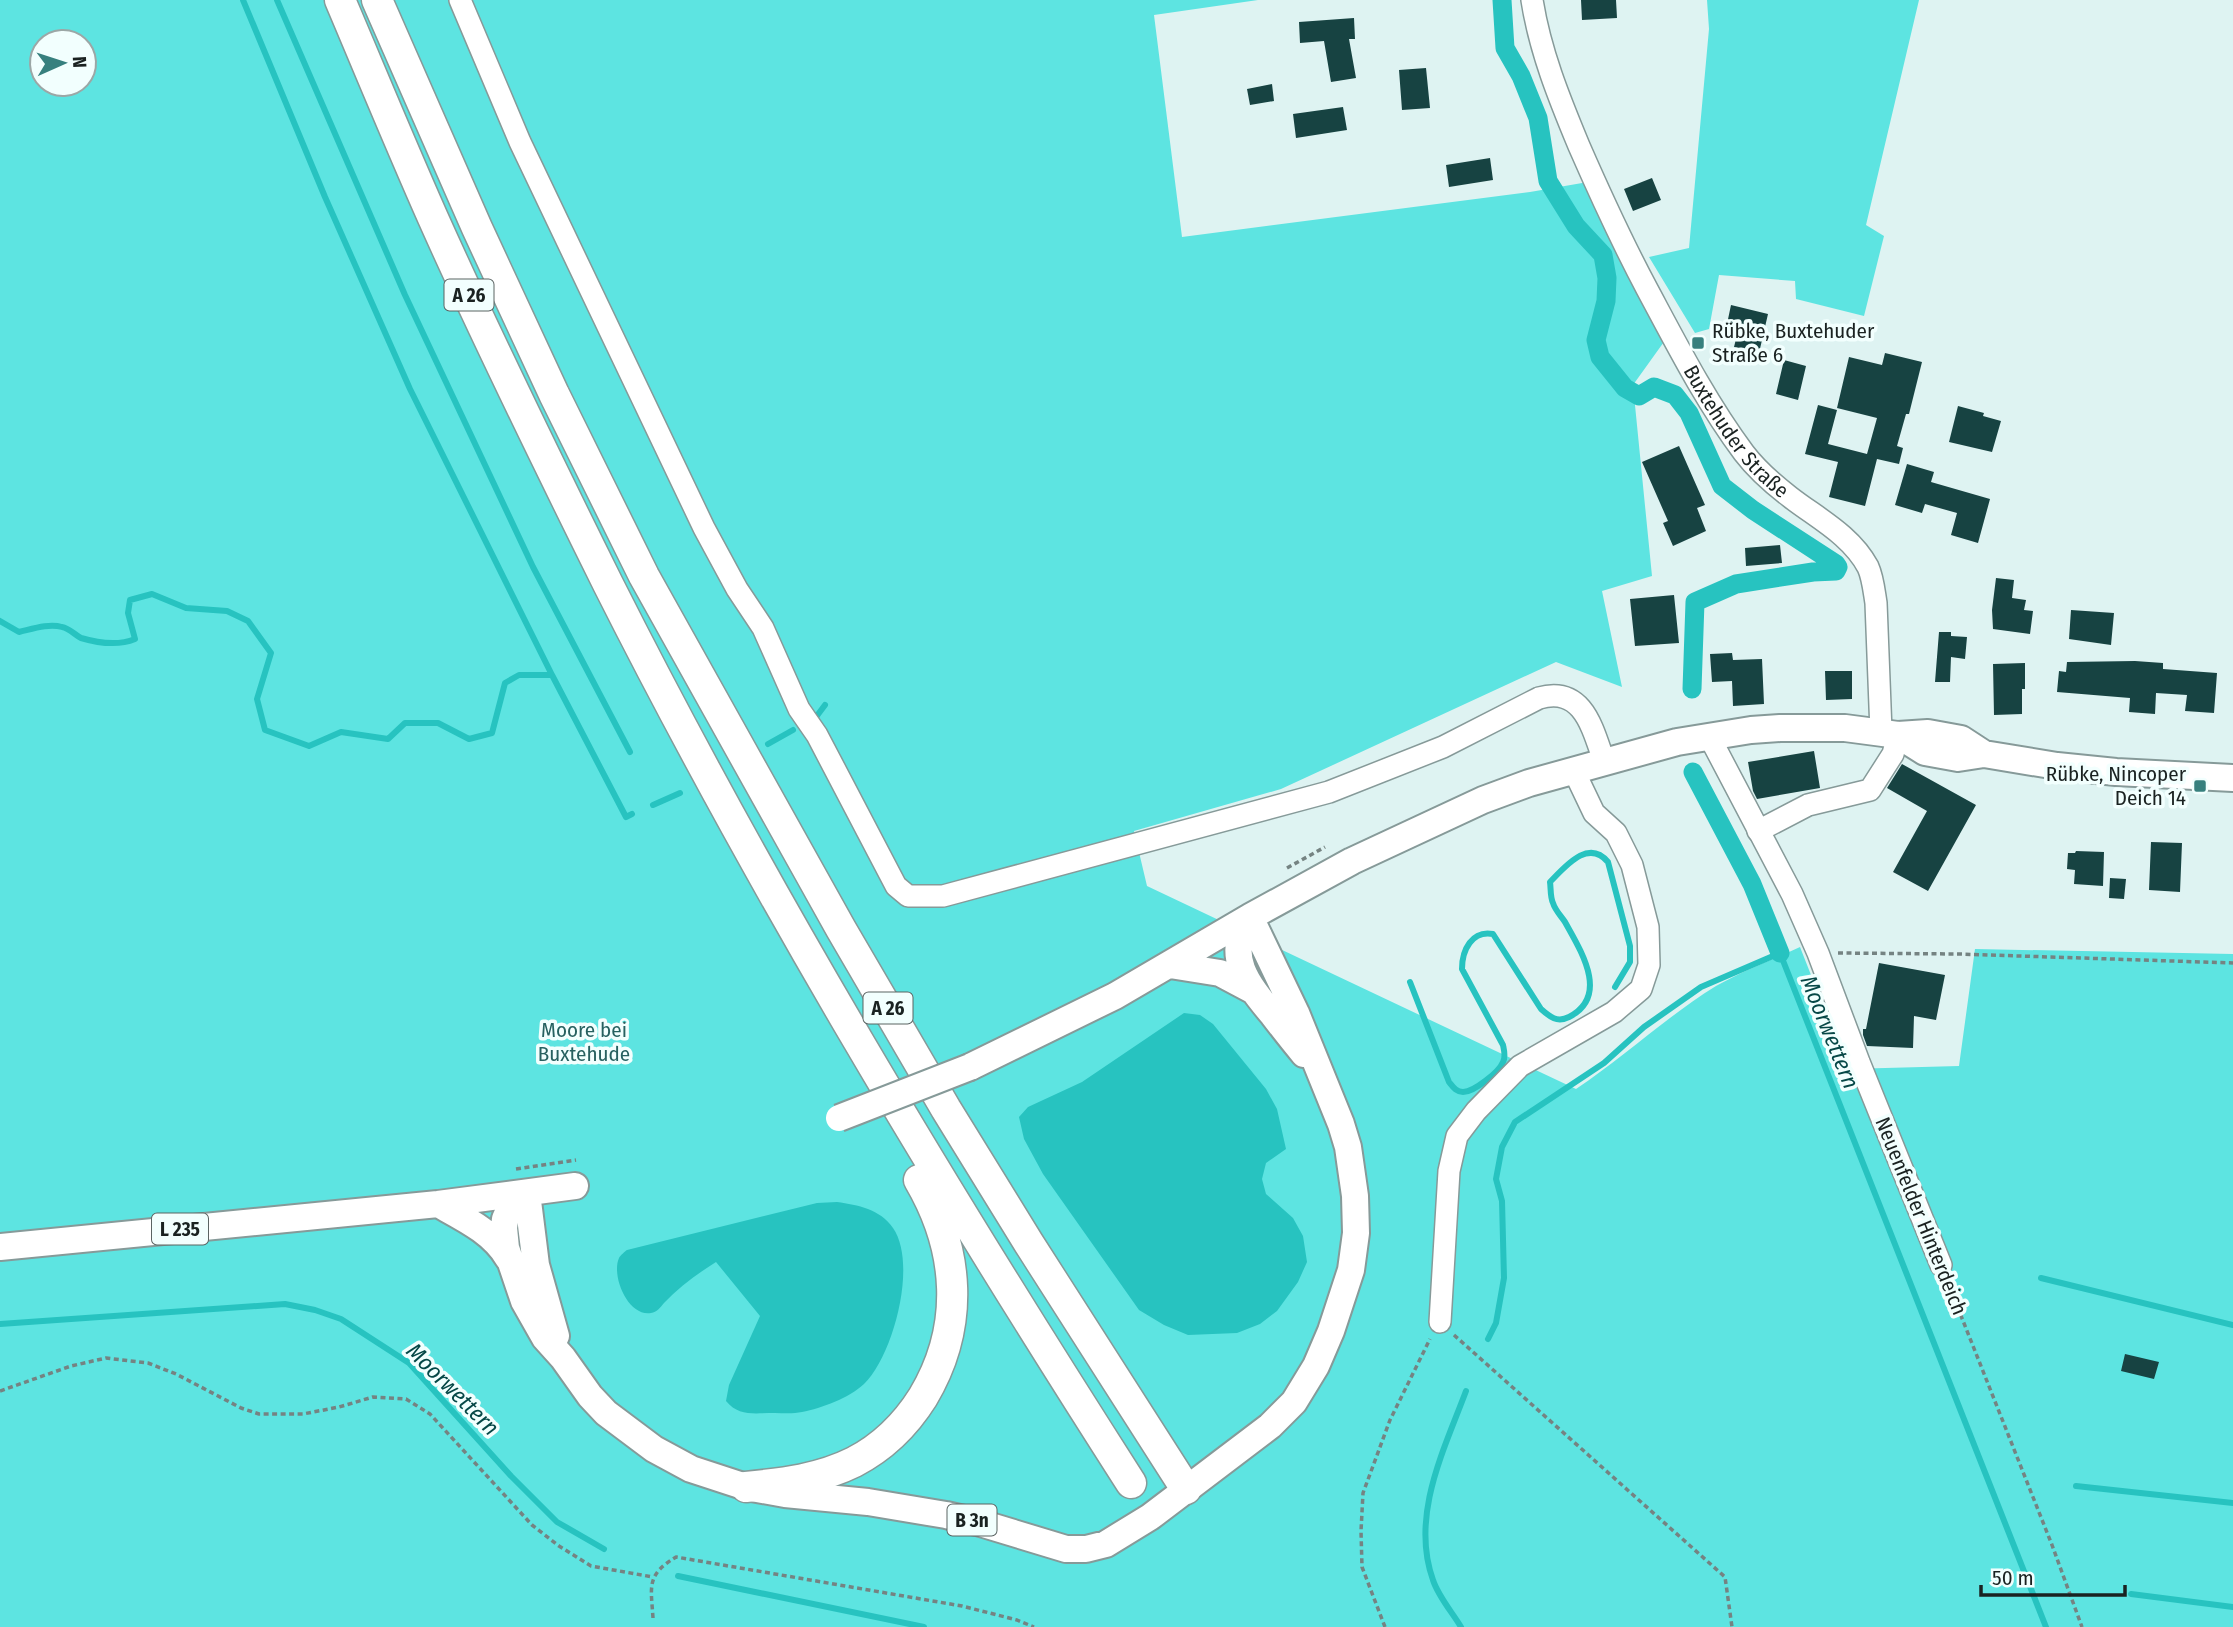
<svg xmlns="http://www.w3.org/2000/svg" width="2233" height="1627" viewBox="0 0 2233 1627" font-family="'Fira Sans Condensed',sans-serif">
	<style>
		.green { fill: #5de4e1; fill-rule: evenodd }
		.water { fill: #27c3c0 }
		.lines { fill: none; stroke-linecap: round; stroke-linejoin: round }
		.stream { stroke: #27c3c0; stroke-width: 6 }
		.canal { stroke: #27c3c0; stroke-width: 19 }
		.building { fill: #174342 }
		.minor-casing { stroke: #869a99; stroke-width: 24 }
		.major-casing { stroke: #869a99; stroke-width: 30 }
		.highway-casing { stroke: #869a99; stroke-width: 33 }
		.path { stroke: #758382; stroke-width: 3.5; stroke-dasharray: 5 3.5; stroke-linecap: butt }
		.minor { stroke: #fff; stroke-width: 21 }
		.major { stroke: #fff; stroke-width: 26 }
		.highway { stroke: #fff; stroke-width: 30 }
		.major-bridge-casing { stroke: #869a99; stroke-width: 30; stroke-linecap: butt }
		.major-bridge { stroke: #fff; stroke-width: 26 }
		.poi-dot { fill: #37807e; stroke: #f2fffe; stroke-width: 2.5 }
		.labels { text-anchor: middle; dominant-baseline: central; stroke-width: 7; stroke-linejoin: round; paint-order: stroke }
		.shield { fill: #f2fffe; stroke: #5b6463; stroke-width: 2 }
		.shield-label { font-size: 19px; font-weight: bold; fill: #1a2221 }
		.poi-label { font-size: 21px; fill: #1a2221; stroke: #f2fffe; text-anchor: start }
		.street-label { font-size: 21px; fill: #1a2221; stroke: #f2fffe }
		.park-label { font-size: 21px; fill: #276160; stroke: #f2fffe }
		.water-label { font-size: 23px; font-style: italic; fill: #064847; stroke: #f2fffe }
	</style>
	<rect width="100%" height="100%" fill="#def3f2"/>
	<path class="green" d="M0,0H1258L1154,15L1182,237L1530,192L1588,182L1666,339L1633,385L1652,576L1602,591L1622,687L1556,662L1281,789L1134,831L1147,886L1576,1089C1624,1057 1666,1017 1716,986C1742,971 1772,960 1800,947L1848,1069L1959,1066L1975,949L2233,954V1627H0ZM42,42H84V84H42Z
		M1707,0H1919L1866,225L1884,236L1864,316L1796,299L1795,281L1719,275L1709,329L1695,333L1649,257L1689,248L1709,29Z"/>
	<path class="water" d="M1184,1013L1200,1015L1213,1024L1266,1089L1277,1109L1286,1149L1266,1163L1262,1179L1266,1194L1293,1218L1303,1236L1307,1262L1298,1282L1277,1311L1260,1324L1237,1333L1188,1335L1164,1325L1139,1310L1043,1174L1024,1139L1019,1117L1028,1107L1082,1082Z
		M837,1202C858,1205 880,1209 893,1228C918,1264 893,1356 864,1384C849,1398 822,1408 802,1412C793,1414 783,1413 775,1413C755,1413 739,1417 726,1401L729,1385L760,1316L716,1262C697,1274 679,1287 664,1303C660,1308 657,1312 651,1313C628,1317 611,1276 619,1258C620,1256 625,1251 627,1250L817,1203Z"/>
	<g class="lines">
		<path class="stream" d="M277,0L405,295L533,567L630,752
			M0,621L19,632C32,629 49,623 62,627C69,628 75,635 81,638C98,643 118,646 135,639L128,613L130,600L152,594L186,608L227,611L248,621L271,653L257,699L265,730L309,746L341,732L388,739L405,723H438L469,739L492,733L505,683L519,675H552L410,389L325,197L243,0
			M552,675L626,817L632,814
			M816,717L825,705
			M768,744L793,730
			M653,805L680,793
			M1410,982L1449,1082C1453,1087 1456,1092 1463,1092C1474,1092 1499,1072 1503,1062C1506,1057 1504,1050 1503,1045L1462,969C1462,950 1472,930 1493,934L1541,1009C1550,1017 1557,1023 1569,1017C1610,996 1581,951 1565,922C1561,916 1555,910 1553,903C1550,897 1551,888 1550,882C1565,867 1588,838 1608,862L1630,946V962L1615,987
			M2041,1278L2233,1325
			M0,1324L285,1304L315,1310L341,1319L409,1363L511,1476L557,1522L604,1549
			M1488,1339L1496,1323L1504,1278L1502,1201L1496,1179L1502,1147L1515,1122L1604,1063L1644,1027L1701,987L1780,953L2046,1627
			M2076,1486L2233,1503
			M678,1576L924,1627
			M2131,1594L2233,1607
			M1461,1627C1452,1612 1438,1596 1433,1580C1410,1516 1444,1450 1466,1391"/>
		<path class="canal" d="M1502,0L1505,48L1521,76L1538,118L1548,181L1576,226L1603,255L1607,278L1606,301L1596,340L1600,357L1625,388L1639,396L1654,387L1675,395L1689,413L1722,486L1753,510L1836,564L1838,567L1836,571L1813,572L1736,584L1695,602L1692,689
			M1693,772L1752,884L1780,953"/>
	</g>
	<path class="building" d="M1581,0H1616L1617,18L1582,20Z
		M1354,18L1355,39H1349L1356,78L1331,82L1324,41L1300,43L1299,22Z
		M1426,68L1430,108L1402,110L1399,70Z
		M1272,84L1274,101L1250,105L1247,89Z
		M1343,107L1347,130L1296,138L1293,114Z
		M1490,158L1493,180L1449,187L1446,165Z
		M1652,178L1661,200L1633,211L1624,189Z
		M1731,305L1768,314L1759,353L1734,347L1739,327L1727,324Z
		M1885,353L1922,362L1909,414H1906L1897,446L1903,448L1899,464L1877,459L1865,506L1829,497L1838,462L1805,454L1818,405L1837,410L1828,444L1867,454L1877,418L1837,408L1849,357L1882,365Z
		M1784,360L1806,366L1798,400L1776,394Z
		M1958,406L1984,413L1983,416L2001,421L1992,452L1949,442Z
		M1679,446L1705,505L1697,508L1706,531L1673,546L1663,523L1668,521L1642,462Z
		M1907,464L1934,472L1931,482L1990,499L1978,543L1951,535L1957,513L1925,504L1922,513L1895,505Z
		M1780,545L1782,563L1746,566L1745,548Z
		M1996,578L2014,580L2012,598L2026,600L2024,610L2033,611L2030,634L1993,629L1992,610Z
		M1674,595L1679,643L1635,646L1630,599Z
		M2071,610L2114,613L2111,645L2069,639Z
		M1939,632H1951V636L1967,637L1965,659L1951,657L1950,682H1935Z
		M1732,653L1733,660L1762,659L1764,704L1733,706L1732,681L1712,682L1710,654Z
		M2135,661L2163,663V669L2217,673L2214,713L2185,711L2187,695L2156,693L2155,714L2129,712L2130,698L2057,692L2059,671L2066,672L2067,662Z
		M2025,663V689H2022V714L1994,715L1993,664Z
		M1825,671H1852V699L1826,700Z
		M1814,751L1820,788L1757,799L1753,791L1748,762Z
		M1902,764L1976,805L1928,891L1893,872L1927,811L1887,788Z
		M2151,842L2182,843L2180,892L2149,890Z
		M2076,851L2104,852L2103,886L2074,884L2075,870L2067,869L2068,853H2075Z
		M2110,878L2126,879L2124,899L2109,898Z
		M1879,963L1945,975L1936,1020L1914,1016L1913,1048L1867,1046L1863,1035V1029H1866Z
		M2125,1354L2159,1362L2154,1379L2121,1371Z"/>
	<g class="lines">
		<defs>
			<g id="minor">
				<path d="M460,0L520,142L704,528L737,589L763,628L799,709L817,735L896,886L908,896H943L1329,792L1443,747L1539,698C1583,686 1592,727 1604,761"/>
				<path id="s1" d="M1532,0C1540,51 1559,98 1579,146C1600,194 1622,242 1647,289C1677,345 1706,402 1744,453C1757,470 1773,484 1790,497C1817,518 1851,535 1868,567C1873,578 1874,591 1876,603L1881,732"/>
				<path d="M1709,736L1792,894L1818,953L1859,1062L1941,1265"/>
				<path d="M1758,831L1808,805L1870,790L1893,754L1898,735"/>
				<path d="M1440,1322L1449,1171L1457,1136L1476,1111L1520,1066L1614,1012L1641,989L1649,965L1648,927L1632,865L1616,833L1594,813L1573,769"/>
			</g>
			<path id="major" d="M1898,735L1925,752L1958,758L1984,754L2057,766L2116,772L2233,778
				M1250,917C1223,955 1248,985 1273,1015C1283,1028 1293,1041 1304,1054
				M1170,965L1220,973L1252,990
				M970,1067L1115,996L1250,917L1352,861L1483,800L1529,783L1677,742L1751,730L1780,728H1845L1898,735L1928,733L1961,739L1984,754
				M527,1193L509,1210L505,1219L504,1228L506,1248L524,1301L545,1338L563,1358L590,1396L606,1413L654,1449L691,1469L746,1487L785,1494L868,1502L946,1515L977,1522L1066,1549H1086L1106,1544L1150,1517L1270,1426L1294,1402L1316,1366L1331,1331L1351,1270L1356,1233L1355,1196L1348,1147L1341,1124L1296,1013L1250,917
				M527,1193L536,1265L556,1336
				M438,1204C463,1218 493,1232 508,1258
				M0,1247L438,1204L575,1186"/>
			<path id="highway" d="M340,0C371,73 401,146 433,218C488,341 548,463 608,584C764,894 944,1191 1131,1483
				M377,0L477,228L554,394L644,576L841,929L946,1109L1028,1242L1186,1489
				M746,1487C784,1483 820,1479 854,1462C883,1447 906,1424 923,1397C965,1327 960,1250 919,1180"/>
		</defs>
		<use href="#minor" class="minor-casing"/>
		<use href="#major" class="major-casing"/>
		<use href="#highway" class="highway-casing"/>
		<path class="path" d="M1287,868L1325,847
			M1838,953L1959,954L2233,963
			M516,1169L576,1160
			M1948,1283L2052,1545L2082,1627
			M1454,1335L1725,1577L1732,1627
			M0,1391L71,1366L106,1358L148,1363L176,1374L241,1408L259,1414H303L339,1407L373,1397L406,1399L430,1414L532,1525L559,1546L591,1566L653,1577
			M653,1618C651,1586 646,1575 676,1557L962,1606L1017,1620L1034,1627
			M1385,1627L1362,1567L1361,1531L1363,1493L1390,1420L1430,1339"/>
		<use href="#minor" class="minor"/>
		<use href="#major" class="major"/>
		<use href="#highway" class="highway"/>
		<defs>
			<path id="major-bridge" d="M839,1118L970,1067"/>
		</defs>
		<use href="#major-bridge" class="major-bridge-casing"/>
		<use href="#major-bridge" class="major-bridge"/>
	</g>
	<g class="poi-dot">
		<rect x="1691" y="336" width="14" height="14" rx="3.5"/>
		<rect x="2193" y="779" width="14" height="14" rx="3.5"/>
	</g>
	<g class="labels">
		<g class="shield">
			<rect x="444.5" y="279.5" width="49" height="31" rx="5"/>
			<rect x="863.5" y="992.5" width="49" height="31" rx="5"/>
			<rect x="152" y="1213.5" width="56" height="31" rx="5"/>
			<rect x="947.5" y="1504.5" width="49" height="31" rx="5"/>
		</g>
		<g class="shield-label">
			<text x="469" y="295">A 26</text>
			<text x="888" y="1008">A 26</text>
			<text x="180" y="1229">L 235</text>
			<text x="972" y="1520">B 3n</text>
		</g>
		<g class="poi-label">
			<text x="1712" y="331">Rübke, Buxtehuder<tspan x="1712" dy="24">Straße 6</tspan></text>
			<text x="2186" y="774" text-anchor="end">Rübke, Nincoper<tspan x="2186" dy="24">Deich 14</tspan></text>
		</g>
		<g class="street-label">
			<text stroke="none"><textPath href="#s1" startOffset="481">Buxtehuder Straße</textPath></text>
			<text transform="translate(1921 1216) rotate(68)">Neuenfelder Hinterdeich</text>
		</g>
		<g class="park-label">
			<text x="584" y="1030">Moore bei<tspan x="584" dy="24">Buxtehude</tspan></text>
		</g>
		<g class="water-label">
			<text transform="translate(1830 1032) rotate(68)">Moorwettern</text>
			<text transform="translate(453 1389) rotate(45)">Moorwettern</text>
		</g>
	</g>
	<g transform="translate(63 63) rotate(87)"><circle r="33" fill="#f2fffe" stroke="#9ca7a6" stroke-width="2"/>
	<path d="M0-5L12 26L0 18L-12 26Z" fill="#37807e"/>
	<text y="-10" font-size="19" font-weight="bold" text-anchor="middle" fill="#1a2221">N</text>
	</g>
	<path d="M1981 1585v10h144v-10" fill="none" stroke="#1a2221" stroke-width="3.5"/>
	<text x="1992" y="1585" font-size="21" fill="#1a2221" stroke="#f2fffe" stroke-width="5" paint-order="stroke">50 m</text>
</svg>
